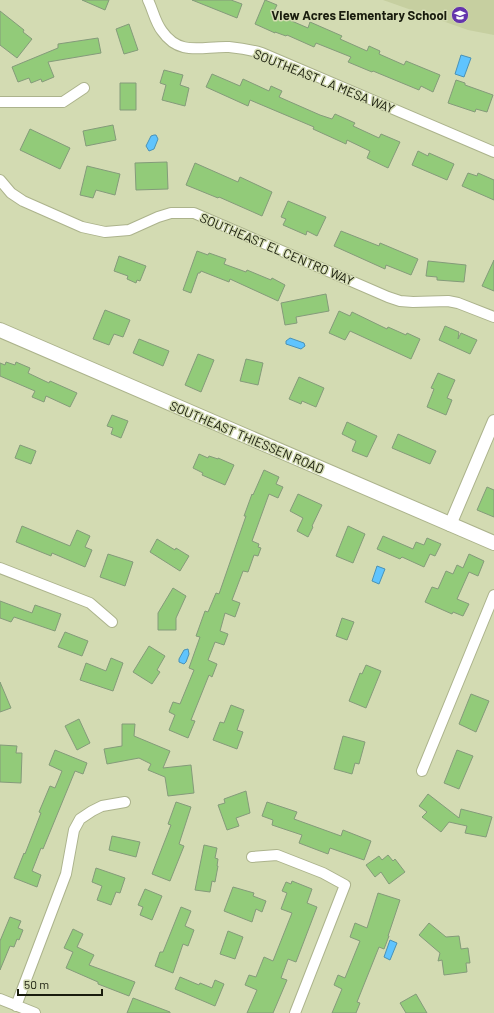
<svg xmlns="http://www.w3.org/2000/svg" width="494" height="1013" viewBox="0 0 494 1013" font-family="Barlow,sans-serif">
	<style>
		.built { fill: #c6cfa0 }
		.water { fill: #5fc4fe; stroke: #4a92b6 }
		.building { fill: #92cb79; stroke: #849b7a }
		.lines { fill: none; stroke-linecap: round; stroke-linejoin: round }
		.minor-casing { stroke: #acb38c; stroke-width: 12 }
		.tertiary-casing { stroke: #acb38c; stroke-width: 14 }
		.secondary-casing { stroke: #acb38c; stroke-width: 16 }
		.minor { stroke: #fff; stroke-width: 10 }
		.tertiary { stroke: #fff; stroke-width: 12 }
		.secondary { stroke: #fff; stroke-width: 14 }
		.labels { text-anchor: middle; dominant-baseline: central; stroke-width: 3; stroke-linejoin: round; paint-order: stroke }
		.poi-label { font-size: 13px; font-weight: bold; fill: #191c0d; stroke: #d3dbb2; text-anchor: end }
		.street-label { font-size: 13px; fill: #191c0d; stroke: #d3dbb2 }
	</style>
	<rect width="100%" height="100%" fill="#d3dbb2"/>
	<path class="built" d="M383,0H494V35L468,30Z"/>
	<path class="water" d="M461,55L471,58L464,77L455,74Z
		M154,135H156L158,139L154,149L149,151L146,146L151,136Z
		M290,338L304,343L305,346L301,349L286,344V341Z
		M377,566L385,569L379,584L372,581Z
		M188,649L189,654L186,662L184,664L179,662V659L184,650Z
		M390,940L397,943L390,960L384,957Z"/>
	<path class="building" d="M82,0H109L105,10Z
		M192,0H231L242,4L237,18Z
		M265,0L277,5L273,13L308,28L310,22L342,36L340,39L367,51L369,46L380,51L379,54L404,65L406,61L440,75L433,92L421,86L419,90L373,71L372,72L348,62L351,57L316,43L314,47L287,35L286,36L275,32V33L255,24Z
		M0,11L24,30L23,32L32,39L17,58L0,45Z
		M129,24L138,50L124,54L116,29Z
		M98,38L101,53L48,62L54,77L42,82L41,79L31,83L29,78L18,82L12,67L58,48V44Z
		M164,70L183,75L180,85L189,88L185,106L162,100L166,85L160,83Z
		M212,74L240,86L243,79L269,91L271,86L282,91L279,97L320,115L332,119L335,114L355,123L353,126L379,138L381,134L400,142L388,168L367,158L370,151L347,140L346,144L313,129L314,127L250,100L248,106L206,87Z
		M456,80L465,83V85L493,95L487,112L476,109L475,112L448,103Z
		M120,83H136V110H120Z
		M113,125L116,140L86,146L83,131Z
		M30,129L70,148L60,169L20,150Z
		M418,151L428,156L429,153L454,164L447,180L412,165Z
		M167,162L168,189L136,190L135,163Z
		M195,163L238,182L240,177L272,192L262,216L219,197L218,198L186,185Z
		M87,166L120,174L115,195L96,190L93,198L80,195Z
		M468,173L477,176L478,173L494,180V200L462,186Z
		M288,201L326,217L317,236L307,231L306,235L283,225L286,219L281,217Z
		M341,231L379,246L380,243L418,259L411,275L386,265L385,269L334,246Z
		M197,251L208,255L209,253L226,259L224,264L246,272L247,270L271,280L272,278L285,285L278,301L230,279L229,282L201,271L200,273H198L191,293L183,290Z
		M119,256L146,266L140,281L137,280L136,283L127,279L128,276L114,271Z
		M494,260V291L482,286Z
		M428,261L466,265L464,282L437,280V277L426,276Z
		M326,294L329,311L296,317L297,323L285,325L281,303Z
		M105,310L130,320L123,337L114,334L109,345L93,339Z
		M339,311L350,316L352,312L387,329L388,327L406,335L407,333L420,339L411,359L350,331L345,340L329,333Z
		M445,326L459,332L458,339L461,333L477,340L470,354L439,340Z
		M139,339L169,351L163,366L133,353Z
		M198,354L214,360L201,392L185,385Z
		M246,359L263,363L258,385L240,381Z
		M6,362L15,365L16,362L30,368L28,373L49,383L50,381L77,393L70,407L46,396L44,402L32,397L35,391L0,376V363L5,365Z
		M438,373L455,380L447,398L452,400L446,415L427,407L434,389L431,388Z
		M299,377L324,388L316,407L302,401L301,404L289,399Z
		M112,415L128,421L121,438L111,434L113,428L107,426Z
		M347,422L377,436L367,457L352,451L356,441L342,434Z
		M398,434L436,451L430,464L392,448Z
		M20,445L36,451L31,464L15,458Z
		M199,454L208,458L209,456L218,459V458L234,465L225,485L202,475L203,473L193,468Z
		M264,470L279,477L276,484L283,487L278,498L269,494L252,541L259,544L258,547L261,548L258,556L254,555L248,572L243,571L232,600L240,603L235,617L225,613L220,631L228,634L224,645L215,642L208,660L217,664L212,677L209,675L191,720L195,721L188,738L169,730L175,715L169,712L173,702L180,704L194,670L189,668L200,637L196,636L205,611L208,612L216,593L219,594L246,516H244L252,494L253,495Z
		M487,487L494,490V517L477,510Z
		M298,494L322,505L312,526L313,527L308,537L297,531L303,518L290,511Z
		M22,526L70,546L77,530L90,536L85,547L92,550L85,567L52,553L51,556L16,542Z
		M348,526L365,534L353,563L336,556Z
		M383,536L413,549L416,542L424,545L427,538L441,544L435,556L430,554L424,567L402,557L400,559L377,549Z
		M157,539L175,550L176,548L189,556L180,571L150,552Z
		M108,554L133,562L125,586L100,577Z
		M469,554L484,561L478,576L469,572L457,599L469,604L463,616L453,612L452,614L425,602L432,587L438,589L446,571L453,574L457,565L463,568Z
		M173,588L186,596L176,618V630H158V613Z
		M0,601L32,613L35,605L61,614L55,631L14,617L11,622L0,618Z
		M342,618L354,622L347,640L336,636Z
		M65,632L88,641L82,656L58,647Z
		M149,646L165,656L157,670L160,672L152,684L133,672Z
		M111,658L123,663L113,691L80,680L86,663L106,671Z
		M366,665L381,671L366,708L349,701L360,673L362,674Z
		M0,682L11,708L0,712Z
		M471,694L489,701L476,732L459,724Z
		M231,705L244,710L237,730L243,732L237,749L213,740L220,722L224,723Z
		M79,719L90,743L77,750L65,726Z
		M122,724H135L134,736L170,751L163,768L191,765L194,793L168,796L165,777L148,770L151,764L139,758L107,764L104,749L122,746Z
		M343,736L365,742L359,764L355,763L352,774L334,769Z
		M0,745L17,746L16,753H22L21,783L0,782Z
		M55,750L87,763L83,774L75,771L43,849L41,848L32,871L41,875L37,887L14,878L24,853L25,854L41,813L39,812L50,786L55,788L62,771L49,765Z
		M457,750L473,756L459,789L444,783Z
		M246,791L250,813L236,818L239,826L227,830L218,805L225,803L224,799Z
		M428,794L459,818L461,809L492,817L486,837L465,833L467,826L449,822L441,832L422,817L427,812L419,806Z
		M176,802L191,807L179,844L184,846L170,881L152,874L171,825L168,824Z
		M267,802L297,812L294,819L341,836L343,830L371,841L364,860L330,848L328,854L299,843L302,835L272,825L273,820L262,816Z
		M112,836L140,842L136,857L109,850Z
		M204,845L217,848L215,858L218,859L217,866H218L215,882L212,881L210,892L195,890Z
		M388,855L393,861L395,859L405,872L389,884L381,872L375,877L366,865L379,856L382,860Z
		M96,868L125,878L120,893L116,892L111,905L97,900L102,886L92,882Z
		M292,881L312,889L307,903L317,907L296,962L288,959L281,978L287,980L273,1013H247L257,990L245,985L249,975L256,977L264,957L273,961L292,913L281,909L287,893L282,891L286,882L291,884Z
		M233,887L254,893L253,896L266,901L262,912L256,909L252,922L224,911Z
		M145,889L162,896L152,920L140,915L143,907L138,905Z
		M378,893L400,900L388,936H389L384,949L379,947L357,1002L360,1003L356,1013H332L342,989L334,985L338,975L345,978L360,941L350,937L355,923L367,928Z
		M181,907L191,911L185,926L194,930L188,946L183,944L173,973L155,966L160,952H163Z
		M10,917L21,921L18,928L23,930L19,940L17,939L14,947L10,946L0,970V941Z
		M429,923L446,937L459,936L461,949L468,948L470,963H466L467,972L444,975L442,960L438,961L440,953L419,935Z
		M73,929L83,934L77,947L94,955L89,965L135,982L129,996L98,984V982L66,968L73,952L64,948Z
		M228,931L243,937L235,959L220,954Z
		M180,977L199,985L200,983L212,988L215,980L224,984L215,1006L175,989Z
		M416,994L427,1013H406L400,1003Z
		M133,998L170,1012V1013H127Z"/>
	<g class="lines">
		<defs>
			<path id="minor" d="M148,0C153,10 155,22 162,31C180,57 202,46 229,47C240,48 251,50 262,53L494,152
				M0,102H63L84,88
				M0,180L11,193L23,201L82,227L105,232L129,230L158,217L171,213H194L388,297L400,301L413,302L448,301L458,303L494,317
				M0,568L90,603L112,622
				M422,771L494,595
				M252,857L277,855L323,873L345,885L295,1013
				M0,999L35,1013
				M16,1006L66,874L74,830L80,819L92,811L102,806L125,802"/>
			<path id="tertiary" d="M450,525L494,421"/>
			<path id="secondary" d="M0,330L494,543"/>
		</defs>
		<use href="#minor" class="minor-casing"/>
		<use href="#tertiary" class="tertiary-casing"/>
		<use href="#secondary" class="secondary-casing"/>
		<use href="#minor" class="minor"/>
		<use href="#tertiary" class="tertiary"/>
		<use href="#secondary" class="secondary"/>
	</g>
	<defs>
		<symbol id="school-disc" viewBox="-11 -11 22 22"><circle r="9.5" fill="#6434ac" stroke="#d3dbb2"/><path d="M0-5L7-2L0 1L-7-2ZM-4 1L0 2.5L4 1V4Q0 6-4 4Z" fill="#fff"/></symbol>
	</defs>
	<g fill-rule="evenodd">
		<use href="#school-disc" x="450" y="5" width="20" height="20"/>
	</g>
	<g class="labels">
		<g class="poi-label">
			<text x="447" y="15">View Acres Elementary School</text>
		</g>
		<g class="street-label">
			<text transform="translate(324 81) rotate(22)">SOUTHEAST LA MESA WAY</text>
			<text transform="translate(277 249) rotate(23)">SOUTHEAST EL CENTRO WAY</text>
			<text transform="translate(247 437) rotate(23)">SOUTHEAST THIESSEN ROAD</text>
		</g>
	</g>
	<path d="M18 989v6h84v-6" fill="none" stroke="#191c0d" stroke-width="2"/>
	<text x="24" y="989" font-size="12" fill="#191c0d" stroke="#d3dbb2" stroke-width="3" paint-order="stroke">50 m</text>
</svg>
